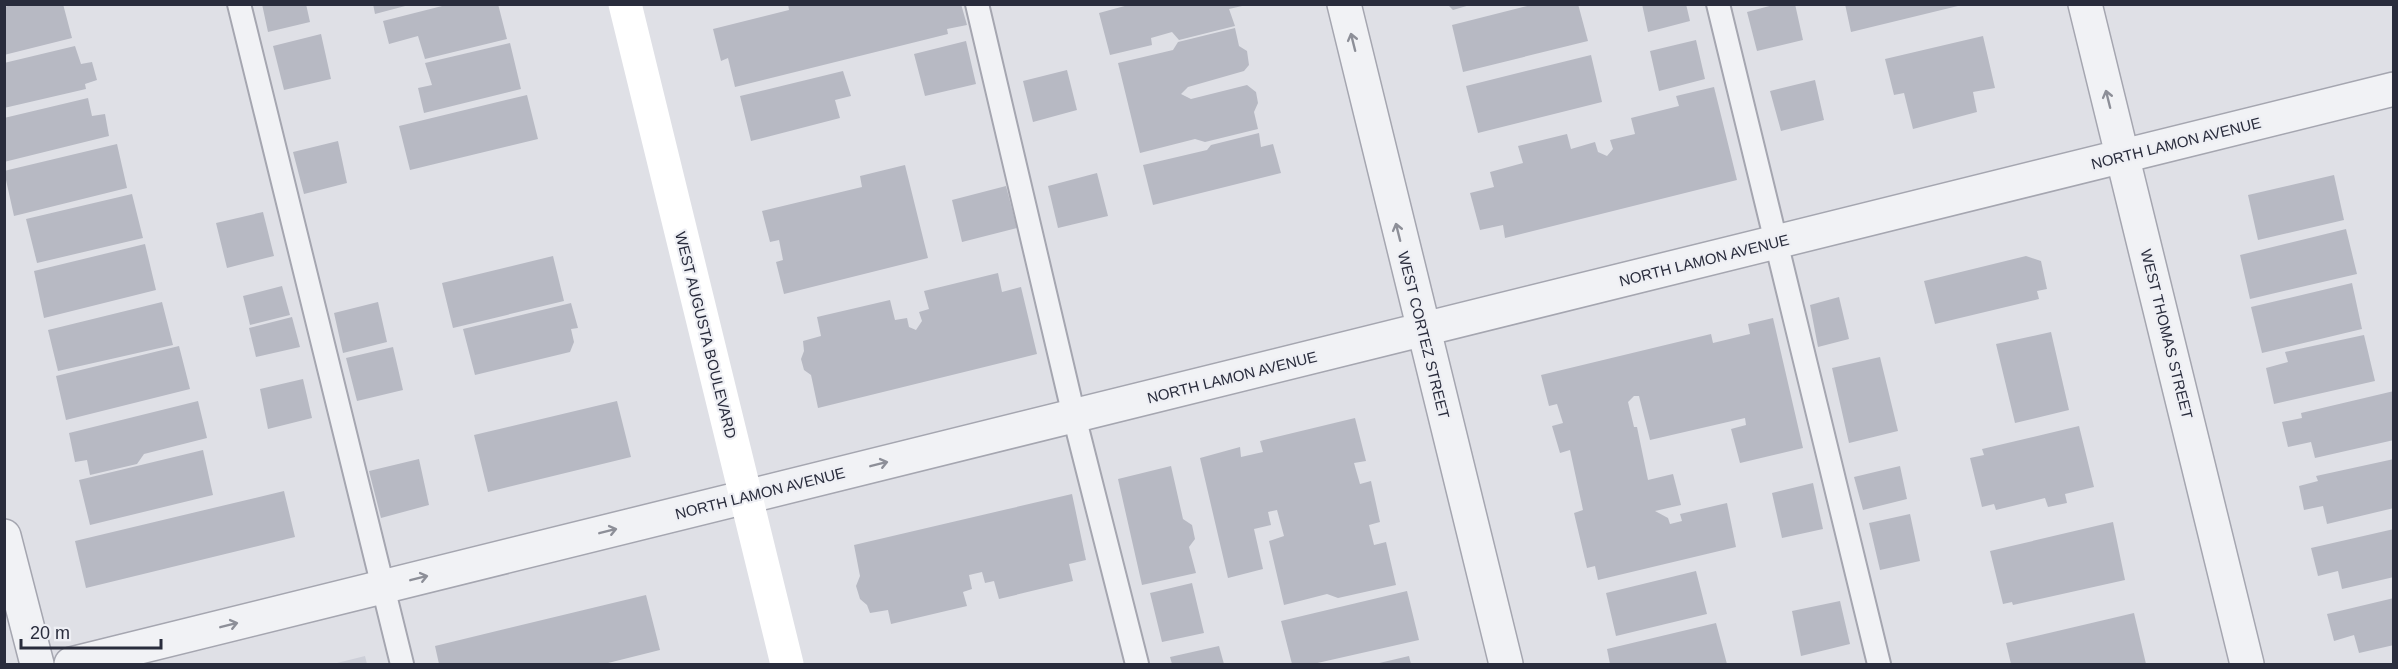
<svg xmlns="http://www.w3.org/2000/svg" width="2398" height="669" viewBox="0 0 2398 669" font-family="Helvetica,sans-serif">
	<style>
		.built { fill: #cdcfd8 }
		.building { fill: #b7b9c3 }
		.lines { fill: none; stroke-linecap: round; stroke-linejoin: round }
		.lane-casing { stroke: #a5a6b0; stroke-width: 26 }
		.street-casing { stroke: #a5a6b0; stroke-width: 36 }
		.lane { stroke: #f1f2f5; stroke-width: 22 }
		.street { stroke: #f1f2f5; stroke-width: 33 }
		.secondary { stroke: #fff; stroke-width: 33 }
		.oneway { stroke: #8d8f98 }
		.labels { text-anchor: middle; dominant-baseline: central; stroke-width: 4.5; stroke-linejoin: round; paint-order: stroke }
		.street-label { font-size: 15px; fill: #292c3c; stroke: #eeeff4 }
	</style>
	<rect width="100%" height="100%" fill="#dfe0e6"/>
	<path class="built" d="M365,656L367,664H333Z"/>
	<path class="building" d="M16,4H63L72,38L4,55V7Z
		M262,4H306L310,22L268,32Z
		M373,4H409V5L375,14Z
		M450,4H498L507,39L425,59L418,36L389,44L383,21Z
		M788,4H961L967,25L947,29L948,34L735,87L728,58L721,61L713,29L789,10Z
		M1132,4H1242V6L1229,9L1235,26L1179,40L1172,32L1151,38L1152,45L1110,55L1099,13Z
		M1447,4H1470V5L1453,10Z
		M1535,4H1578L1588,41L1463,72L1452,25Z
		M1642,4H1686L1690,21L1648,32Z
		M1777,4H1795L1803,40L1757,51L1747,12Z
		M1845,4H1962V5L1851,32Z
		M1235,28L1239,46L1247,51L1249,65L1244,71L1188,87L1181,94L1191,99L1247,85L1256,92L1258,103L1254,112L1258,129L1205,142L1195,139L1140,153L1118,63L1173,50L1178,42Z
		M321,34L331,79L284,90L273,46Z
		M1983,36L1995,88L1973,92L1977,112L1913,129L1904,93L1894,95L1885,59Z
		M1696,40L1705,79L1659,91L1650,51Z
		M966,41L976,84L925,96L914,54Z
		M510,43L521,89L424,113L418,88L432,85L425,63Z
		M75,46L81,64L92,62L97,80L85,84L86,89L4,108V63Z
		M1591,55L1602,102L1478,133L1466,86Z
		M1067,70L1077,110L1033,122L1023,81Z
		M843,71L851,96L835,100L840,118L751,141L740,96Z
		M1815,80L1824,120L1781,131L1770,91Z
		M1714,87L1737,180L1505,238L1503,225L1480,230L1470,193L1494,187L1490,172L1523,163L1518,146L1567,134L1571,149L1595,142L1598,152L1607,156L1613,149L1610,140L1635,134L1631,118L1679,106L1676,96Z
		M527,95L538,139L410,170L399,126Z
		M88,98L92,116L105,114L109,136L4,162V118Z
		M1259,133L1261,147L1273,144L1281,173L1153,205L1143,165L1207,150L1211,145Z
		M338,141L347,183L304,194L293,152Z
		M117,144L127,188L14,216L4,171Z
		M905,165L928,258L784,294L776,262L783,260L779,240L770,242L762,211L862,187L860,176Z
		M1097,173L1108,216L1058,228L1048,186Z
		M2334,175L2344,220L2258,240L2248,195Z
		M1006,186L1017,228L962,242L952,200Z
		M132,194L143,238L37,263L26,219Z
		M263,212L274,256L227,268L216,223Z
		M2346,229L2357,274L2250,299L2240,255Z
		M145,244L156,290L44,318L34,271Z
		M553,256L564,301L453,328L442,283Z
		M2026,256L2041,261L2047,289L2037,291L2039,299L1935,324L1924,281Z
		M998,273L1002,292L1021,287L1037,354L818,408L811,375L804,370L801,359L804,351L803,341L821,336L817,317L890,300L895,320L907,318L909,327L916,330L922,321L919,312L929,309L924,291Z
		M2352,283L2362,329L2262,353L2251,307Z
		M282,286L290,315L250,325L243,296Z
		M1839,297L1849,339L1818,347L1810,305Z
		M162,302L173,345L58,371L48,330Z
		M378,302L387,342L343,353L334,313Z
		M571,303L578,328L571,329L574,342L570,352L475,375L463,329Z
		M292,317L300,347L256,357L249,328Z
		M1773,318L1803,448L1740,463L1731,429L1746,425L1745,418L1650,440L1639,396H1634L1628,402L1634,427H1637L1648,480L1673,474L1681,505L1655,511L1668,518L1670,524L1682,521L1680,514L1727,503L1736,547L1598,580L1595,566L1587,568L1574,513L1583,510L1570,450L1560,453L1552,426L1563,423L1557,404L1549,406L1541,375L1711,334L1713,343L1750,334L1748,324Z
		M2051,332L2069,410L2015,423L1996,344Z
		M2364,335L2375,381L2274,404L2266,368L2288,362L2285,352Z
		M179,346L190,389L66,420L56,376Z
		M393,347L403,390L357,401L346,358Z
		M1880,357L1898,431L1849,443L1832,368Z
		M303,379L312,418L268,429L260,389Z
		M2394,391V440L2315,458L2311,442L2288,447L2282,422L2302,418L2301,413Z
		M198,401L207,438L144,454L137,464L90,475L87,460L75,462L69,433Z
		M617,401L631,457L488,492L474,435Z
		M1355,418L1366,461L1354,463L1360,484L1371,481L1380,522L1369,525L1374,545L1386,542L1396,585L1338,598L1327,594L1284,605L1269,541L1284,536L1277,510L1268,512L1271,525L1254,529L1263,569L1228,578L1200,458L1240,447L1241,457L1263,452L1260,441Z
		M2079,426L2094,487L2065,494L2067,503L2048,507L2045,498L1996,510L1994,504L1982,507L1970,458L1984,455L1982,449Z
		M203,450L213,495L90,525L79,480Z
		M419,459L429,505L381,518L369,471Z
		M2394,459V508L2327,524L2323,506L2304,510L2299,486L2318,481L2316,476Z
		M1171,466L1183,519L1192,525L1195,539L1189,547L1196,573L1142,585L1118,479Z
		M1900,466L1907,499L1863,510L1854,477Z
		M1813,483L1823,529L1782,538L1772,493Z
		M284,491L295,537L86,588L75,541Z
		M1072,494L1086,560L1069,564L1073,581L999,599L994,581L985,583L982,572L969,575L972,589L963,592L967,606L891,624L888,610L870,613L867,605L860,599L856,586L860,576L854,545Z
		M1910,514L1920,561L1880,570L1869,523Z
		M2113,522L2125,580L2013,605L2012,602L2003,604L1990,551Z
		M2394,529V577L2342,589L2338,571L2318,576L2311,548Z
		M1696,571L1707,614L1616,636L1606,593Z
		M1192,583L1204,633L1162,642L1150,593Z
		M1407,591L1419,640L1313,664H1292L1281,621Z
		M646,595L660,650L604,664H439L435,646Z
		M2394,598V645L2359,653L2354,635L2334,641L2327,614Z
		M1840,601L1850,644L1801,656L1792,611Z
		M2134,613L2146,664H2011L2006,643Z
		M1716,623L1727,664H1610L1607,649Z
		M1219,646L1224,664H1172L1170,657Z
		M1409,656L1411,664H1375Z"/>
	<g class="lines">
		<defs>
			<path id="lane" d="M239,4L402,664
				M977,4L1074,416L1137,664
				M1718,4L1879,664"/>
			<path id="street" d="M1344,4L1506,664
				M2085,4L2247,664
				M4,536L37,664
				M71,664L2394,89"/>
		</defs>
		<use href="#lane" class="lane-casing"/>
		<use href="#street" class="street-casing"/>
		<use href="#lane" class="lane"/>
		<use href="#street" class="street"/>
		<path class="secondary" d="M625,4L787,664"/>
	</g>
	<defs><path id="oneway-shaft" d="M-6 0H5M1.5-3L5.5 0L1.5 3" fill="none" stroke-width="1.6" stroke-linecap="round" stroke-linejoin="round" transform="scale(1.5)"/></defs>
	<g class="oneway">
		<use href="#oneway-shaft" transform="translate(1353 42) rotate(-104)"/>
		<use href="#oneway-shaft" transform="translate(2108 99) rotate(-104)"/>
		<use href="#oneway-shaft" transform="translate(1398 232) rotate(-104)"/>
		<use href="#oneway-shaft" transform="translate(879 464) rotate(-14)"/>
		<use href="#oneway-shaft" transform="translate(608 531) rotate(-14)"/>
		<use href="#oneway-shaft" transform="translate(419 578) rotate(-14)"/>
		<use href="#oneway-shaft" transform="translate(229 625) rotate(-14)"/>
	</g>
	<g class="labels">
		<g class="street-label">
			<text transform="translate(2176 143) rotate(-14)">NORTH LAMON AVENUE</text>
			<text transform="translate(1704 260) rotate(-14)">NORTH LAMON AVENUE</text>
			<text transform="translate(2167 334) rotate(76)">WEST THOMAS STREET</text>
			<text transform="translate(706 335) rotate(76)">WEST AUGUSTA BOULEVARD</text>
			<text transform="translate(1424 335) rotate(76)">WEST CORTEZ STREET</text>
			<text transform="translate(1232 377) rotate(-14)">NORTH LAMON AVENUE</text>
			<text transform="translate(760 493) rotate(-14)">NORTH LAMON AVENUE</text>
		</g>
	</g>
	<rect width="2398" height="669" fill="none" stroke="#292c3c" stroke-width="12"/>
	<path d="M21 639v9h140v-9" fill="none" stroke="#292c3c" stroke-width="3"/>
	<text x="30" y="639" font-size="18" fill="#292c3c" stroke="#eeeff4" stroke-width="4.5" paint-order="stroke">20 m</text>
</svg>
